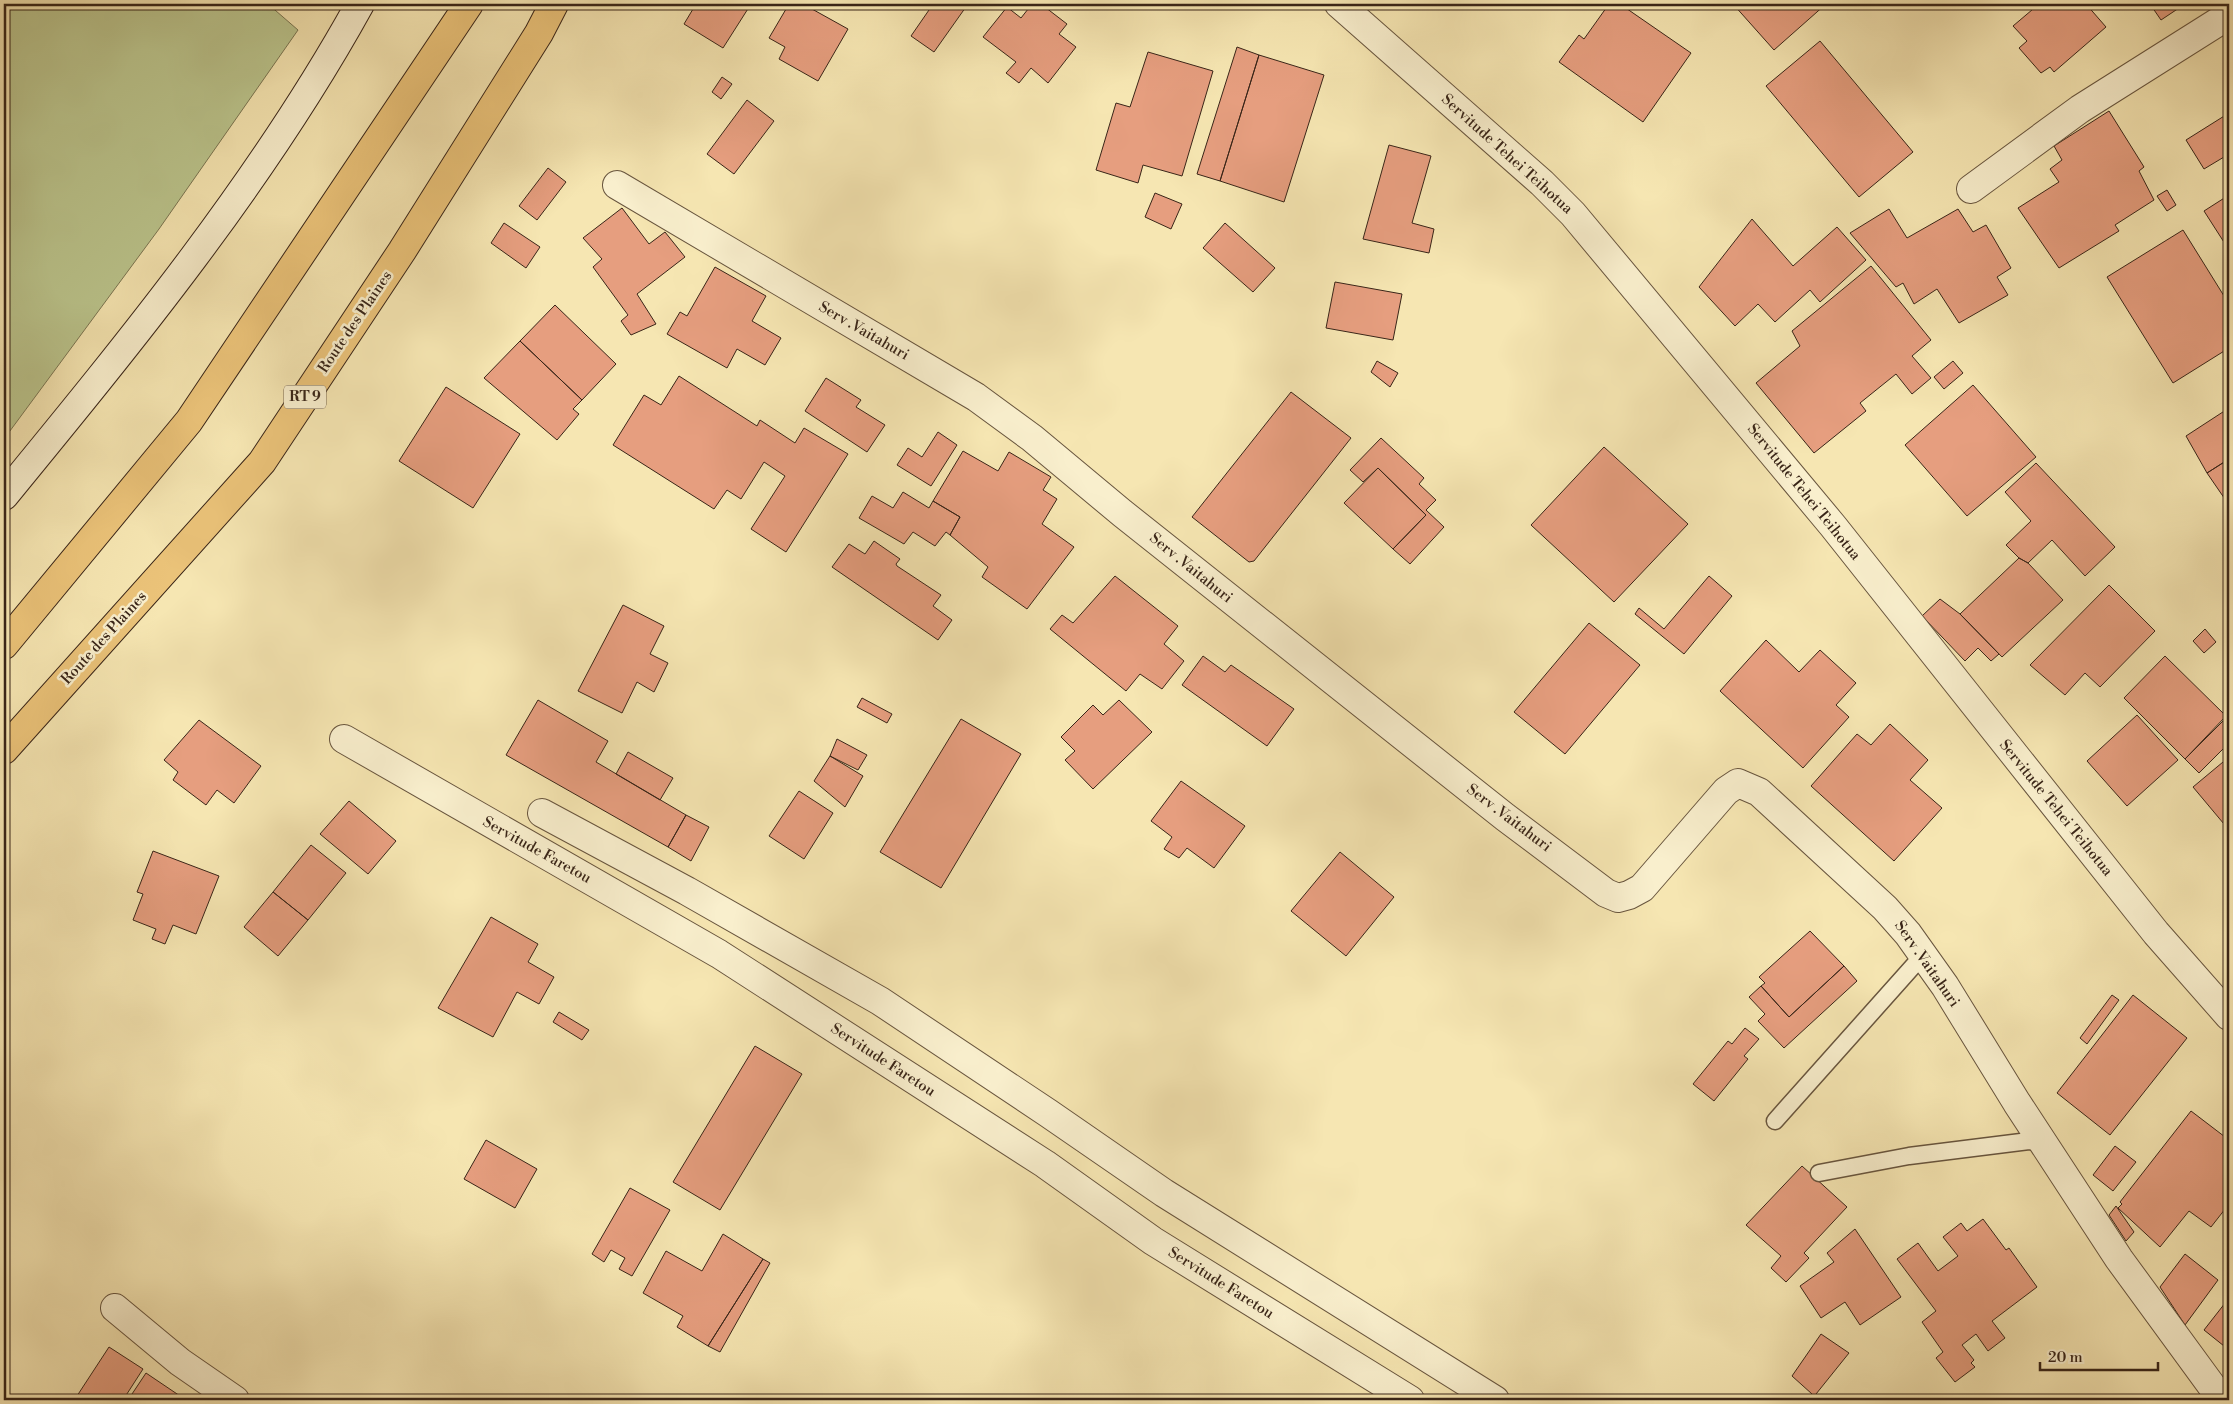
<svg xmlns="http://www.w3.org/2000/svg" width="2233" height="1404" viewBox="0 0 2233 1404" font-family="'Libre Bodoni',serif">
	<style>
		.green { fill: #bbc58d; stroke: #7a7552 }
		.building { fill: #e69e7f; stroke: #392518 }
		.lines { fill: none; stroke-linecap: round; stroke-linejoin: round }
		.service-casing { stroke: #68553e; stroke-width: 19 }
		.minor-casing { stroke: #68553e; stroke-width: 30 }
		.secondary-casing { stroke: #392518; stroke-width: 30 }
		.trunk-casing { stroke: #392518; stroke-width: 30 }
		.service { stroke: #f9efcd; stroke-width: 16 }
		.minor { stroke: #f9efcd; stroke-width: 28 }
		.secondary { stroke: #f9efcd; stroke-width: 28 }
		.trunk { stroke: #ebc379; stroke-width: 28 }
		.labels { text-anchor: middle; dominant-baseline: central; stroke-width: 5; stroke-linejoin: round; paint-order: stroke }
		.shield { fill: #f9efcd; stroke: #73624e; stroke-width: 1 }
		.shield-label { font-size: 14px; font-weight: bold; fill: #392518 }
		.street-label { font-size: 15px; fill: #392518; stroke: #f9efcd }
	</style>
	<rect width="100%" height="100%" fill="#f6e6b2"/>
	<filter id="stains"><feTurbulence type="fractalNoise" baseFrequency=".004" numOctaves="4"/><feColorMatrix values="0 0 0 0 .2 0 0 0 0 .09 0 0 0 0 .02 0 0 0 .5 -.17"/></filter>
	<radialGradient id="worn" r=".72"><stop offset=".6" stop-color="#630" stop-opacity="0"/><stop offset="1" stop-color="#630" stop-opacity=".3"/></radialGradient>
	<path class="green" d="M4,4H268L298,30L159,229L4,439Z"/>
	<path class="building" d="M696,4H751L723,48L684,24Z
		M789,4H803L848,29L818,81L779,59L785,47L769,38Z
		M919,4H968L934,52L911,36L929,10Z
		M1032,4H1041L1067,24L1059,34L1076,47L1048,83L1031,68L1019,83L1006,73L1016,62L983,37L1007,7L1021,18Z
		M1609,4H1620L1691,53L1643,122L1559,62L1579,35L1584,39Z
		M1733,4H1826L1774,50Z
		M2039,4H2086L2106,27L2054,72L2050,67L2041,73L2019,48L2027,41L2013,26Z
		M2150,4H2185L2161,20Z
		M1820,41L1913,152L1859,197L1766,86Z
		M1237,47L1259,55L1220,181L1197,174Z
		M1148,52L1213,71L1182,176L1143,165L1138,183L1096,170L1116,103L1130,107Z
		M1259,55L1324,75L1284,202L1220,181Z
		M722,77L732,84L721,99L712,92Z
		M747,100L774,121L734,174L707,154Z
		M2109,111L2144,167L2139,171L2154,200L2115,225L2119,231L2059,268L2018,208L2059,182L2050,169L2062,160L2054,146Z
		M2229,113V154L2204,169L2186,140Z
		M1389,145L1431,156L1412,223L1434,229L1429,253L1363,239Z
		M548,168L566,182L537,220L519,206Z
		M2167,190L2176,205L2167,211L2157,196Z
		M1155,193L1182,204L1171,229L1145,217Z
		M2229,195V250L2204,211Z
		M622,208L649,244L665,232L685,257L637,294L656,324L631,335L621,321L628,315L593,267L602,259L583,238Z
		M1889,209L1907,238L1958,209L1973,232L1986,225L2011,268L1997,277L2008,295L1959,323L1937,289L1914,304L1903,283L1896,287L1850,233Z
		M1752,219L1793,266L1837,227L1866,260L1820,302L1810,290L1775,322L1758,304L1735,326L1699,287Z
		M504,223L540,247L526,268L491,243Z
		M1225,223L1275,268L1253,292L1203,248Z
		M2183,230L2229,304V348L2173,383L2107,277Z
		M1871,266L1931,340L1912,356L1931,378L1912,394L1896,374L1860,403L1866,411L1814,453L1756,383L1800,346L1792,331Z
		M715,267L766,296L752,321L781,338L765,365L737,349L727,368L667,334L680,312L687,316Z
		M1335,282L1402,294L1393,340L1326,328Z
		M555,305L616,364L582,400L520,341Z
		M520,341L582,400L573,409L579,414L557,440L484,378Z
		M1377,361L1398,373L1390,387L1371,372Z
		M1953,361L1963,373L1944,389L1934,377Z
		M679,376L757,426L760,420L795,443L804,428L848,454L786,552L751,529L785,476L764,462L741,499L727,490L714,509L613,445L644,395L661,405Z
		M826,378L861,400L856,407L885,425L867,452L805,411Z
		M1973,385L2036,457L1967,516L1905,445Z
		M446,387L520,434L473,508L399,461Z
		M1291,392L1351,438L1254,561L1249,562L1192,517Z
		M2229,408V459L2207,473L2186,436Z
		M938,432L957,445L931,486L897,465L908,448L922,457Z
		M1381,438L1424,478L1419,484L1436,500L1426,510L1444,527L1410,564L1393,549L1426,515L1378,468L1363,482L1350,470Z
		M1604,447L1688,524L1614,602L1531,525Z
		M963,451L998,471L1009,452L1051,477L1043,490L1057,499L1042,524L1074,547L1027,609L982,577L988,567L950,535L960,517L933,501Z
		M2229,459V505L2207,473Z
		M2036,463L2115,547L2085,576L2052,540L2028,563L2019,558L2006,545L2031,521L2005,492Z
		M1378,468L1426,515L1393,549L1344,503Z
		M903,492L929,508L933,501L960,517L950,535L946,532L935,546L913,532L904,544L859,518L872,496L893,508Z
		M874,541L900,559L896,564L897,566L941,595L933,606L952,620L938,640L832,567L849,544L865,554Z
		M2019,558L2028,563L2063,600L2002,657L1960,614Z
		M1115,576L1178,626L1164,644L1184,661L1162,689L1140,674L1126,691L1050,629L1062,615L1073,623Z
		M1709,576L1732,596L1684,654L1635,614L1639,608L1664,629Z
		M2109,585L2155,631L2100,687L2085,673L2065,695L2030,665Z
		M1940,599L1960,614L1999,654L1991,661L1978,648L1965,661L1922,616Z
		M623,605L664,626L650,654L668,663L654,692L637,682L622,713L578,691Z
		M1589,623L1640,665L1565,754L1514,712Z
		M2205,629L2216,642L2204,653L2193,641Z
		M1766,640L1799,672L1820,650L1856,683L1836,705L1849,717L1803,768L1720,691Z
		M1203,656L1225,672L1231,665L1294,709L1267,746L1182,685Z
		M2165,656L2226,716L2185,759L2124,698Z
		M862,698L892,714L887,723L857,707Z
		M538,700L608,741L596,762L686,815L668,847L506,755Z
		M1119,700L1152,732L1093,789L1065,760L1075,751L1061,737L1093,705L1103,715Z
		M2137,715L2178,760L2127,806L2087,761Z
		M961,719L1021,754L941,888L880,852Z
		M2225,719L2229,723V743L2199,773L2185,759Z
		M199,720L261,766L234,803L217,790L206,805L173,780L178,772L164,760Z
		M1890,724L1928,760L1910,780L1942,808L1894,861L1811,786L1857,734L1871,745Z
		M837,739L867,755L858,770L830,756Z
		M628,752L673,778L660,800L616,774Z
		M830,756L863,776L845,807L814,781Z
		M2229,757V830L2193,787Z
		M1181,781L1245,826L1214,868L1187,848L1179,858L1164,849L1172,837L1151,821Z
		M799,791L833,813L804,859L769,836Z
		M349,801L396,841L368,874L320,834Z
		M686,815L709,827L691,861L668,847Z
		M311,845L346,873L308,920L273,892Z
		M153,851L219,876L196,934L173,925L165,944L152,939L156,929L133,920L143,894L137,892Z
		M1340,852L1394,897L1346,956L1291,911Z
		M273,892L308,920L278,956L244,927Z
		M491,917L538,944L528,962L554,977L539,1004L517,992L493,1037L438,1008Z
		M1810,931L1844,966L1789,1017L1761,986L1765,983L1759,977Z
		M1844,966L1857,981L1784,1048L1758,1021L1765,1014L1749,997L1761,986L1789,1017Z
		M2112,995L2119,1000L2087,1044L2080,1038Z
		M2133,995L2187,1038L2110,1135L2057,1093Z
		M559,1012L589,1030L582,1040L553,1022Z
		M1745,1028L1759,1039L1744,1056L1748,1059L1714,1101L1693,1084L1728,1041L1732,1044Z
		M755,1046L802,1074L720,1210L673,1182Z
		M2191,1111L2229,1140V1204L2211,1227L2189,1211L2160,1247L2118,1208L2122,1204L2120,1202Z
		M486,1140L537,1169L515,1208L464,1179Z
		M2115,1146L2136,1162L2113,1191L2093,1175Z
		M1802,1166L1847,1207L1804,1253L1809,1258L1786,1282L1771,1268L1781,1256L1746,1225Z
		M630,1188L670,1210L632,1276L619,1269L625,1258L611,1250L604,1262L592,1254Z
		M2116,1206L2134,1232L2126,1241L2109,1215Z
		M1983,1219L2006,1250L2009,1248L2037,1287L1992,1321L2005,1338L1988,1351L1976,1334L1962,1345L1974,1360L1971,1363L1975,1367L1955,1382L1936,1358L1943,1352L1922,1322L1936,1311L1897,1259L1918,1243L1938,1271L1958,1256L1943,1237L1961,1223L1967,1231Z
		M1855,1229L1901,1297L1860,1325L1845,1302L1821,1318L1800,1286L1834,1262L1827,1253Z
		M723,1234L763,1259L708,1346L677,1327L683,1316L643,1293L666,1251L702,1271Z
		M2185,1254L2218,1280L2185,1325L2160,1287Z
		M763,1259L770,1263L720,1352L708,1346Z
		M2229,1298V1350L2204,1330Z
		M1821,1334L1849,1353L1812,1399V1394L1792,1376Z
		M109,1347L143,1369L123,1400H77L75,1399Z
		M146,1373L186,1400H128Z"/>
	<g class="lines">
		<defs>
			<path id="service" d="M1775,1121L1923,955
				M1819,1173L1909,1156L2029,1141L2043,1143"/>
			<path id="minor" d="M1339,4L1542,183L1573,214L1833,526L2156,933L2229,1016
				M617,185L976,397L1032,438L1122,513L1505,817L1606,893L1618,898L1629,895L1642,888L1726,791L1738,783L1759,792L1885,908L1908,934L1945,986L2017,1103L2119,1259L2222,1400
				M1971,189L2080,109L2229,15
				M344,739L719,954L1045,1164L1153,1241L1410,1400
				M542,813L687,891L880,1001L1048,1113L1164,1193L1495,1400
				M115,1308L180,1362L235,1400"/>
			<path id="secondary" d="M4,496C131,341 263,180 360,4"/>
			<path id="trunk" d="M4,645L189,421L469,4
				M4,750L262,462L402,251L539,33L554,4"/>
		</defs>
		<use href="#service" class="service-casing"/>
		<use href="#minor" class="minor-casing"/>
		<use href="#secondary" class="secondary-casing"/>
		<use href="#trunk" class="trunk-casing"/>
		<use href="#service" class="service"/>
		<use href="#minor" class="minor"/>
		<use href="#secondary" class="secondary"/>
		<use href="#trunk" class="trunk"/>
	</g>
	<g class="labels">
		<rect class="shield" x="284" y="385.5" width="42" height="23" rx="4"/>
		<g class="shield-label">
			<text x="305" y="397">RT 9</text>
		</g>
		<g class="street-label">
			<text transform="translate(1507 154) rotate(42)">Servitude Tehei Teihotua</text>
			<text transform="translate(355 322) rotate(-56)">Route des Plaines</text>
			<text transform="translate(864 331) rotate(30)">Serv .Vaitahuri</text>
			<text transform="translate(1804 492) rotate(51)">Servitude Tehei Teihotua</text>
			<text transform="translate(1191 568) rotate(39)">Serv .Vaitahuri</text>
			<text transform="translate(104 638) rotate(-48)">Route des Plaines</text>
			<text transform="translate(2056 808) rotate(51)">Servitude Tehei Teihotua</text>
			<text transform="translate(1509 818) rotate(37)">Serv .Vaitahuri</text>
			<text transform="translate(537 850) rotate(29)">Servitude Faretou</text>
			<text transform="translate(1927 964) rotate(55)">Serv .Vaitahuri</text>
			<text transform="translate(883 1060) rotate(33)">Servitude Faretou</text>
			<text transform="translate(1221 1283) rotate(32)">Servitude Faretou</text>
		</g>
	</g>
	<rect width="2233" height="1404" fill="none" stroke="#f6e6b2" stroke-width="20"/>
	<rect x="5" y="5" width="2223" height="1394" fill="none" stroke="#392518" stroke-width="2.5"/>
	<rect x="10" y="10" width="2213" height="1384" fill="none" stroke="#392518"/>
	<path d="M2040 1362v8h118v-8" fill="none" stroke="#392518" stroke-width="2.5"/>
	<text x="2048" y="1362" font-size="15" fill="#392518" stroke="#f9efcd" stroke-width="4" paint-order="stroke">20 m</text>
	<rect width="100%" height="100%" filter="url(#stains)"/>
	<rect width="100%" height="100%" fill="url(#worn)"/>
</svg>
